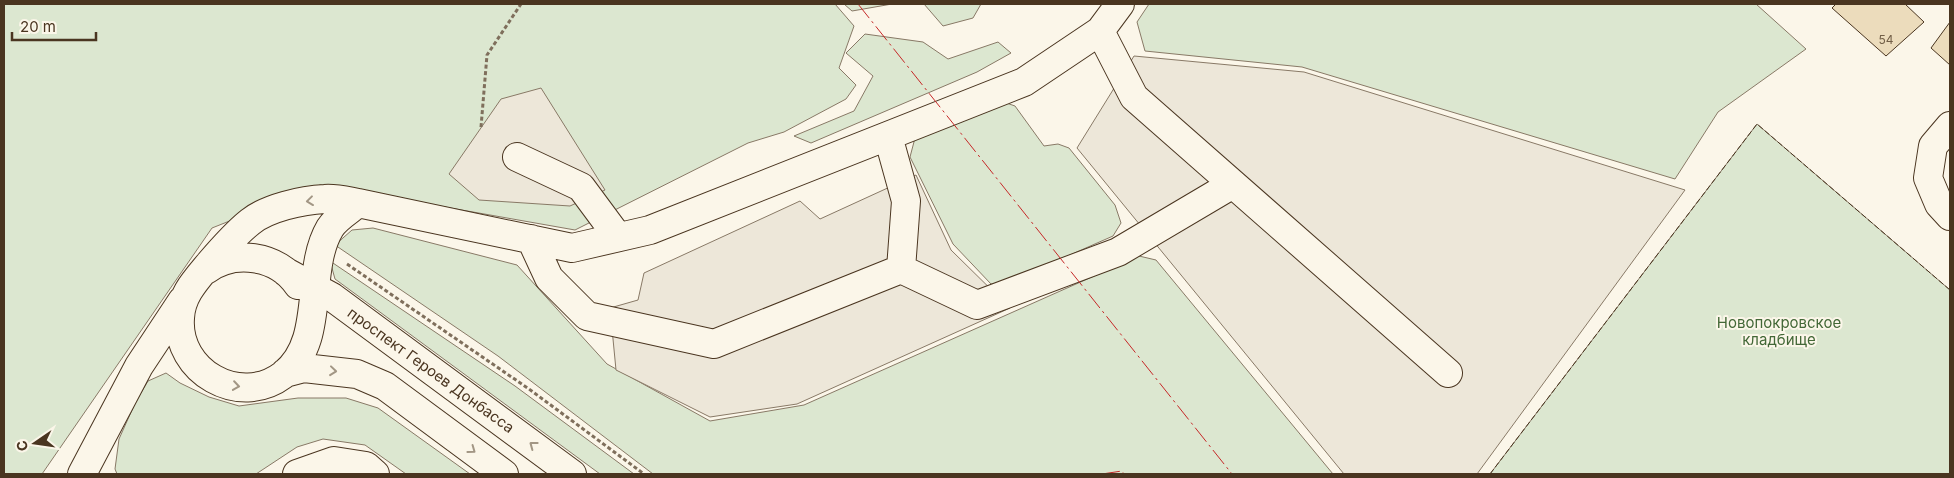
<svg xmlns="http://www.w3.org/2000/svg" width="1954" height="478" viewBox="0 0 1954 478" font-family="Inter,sans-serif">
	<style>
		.green { fill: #dce7d0; stroke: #887966 }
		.parking { fill: #ede7d9; stroke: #887966 }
		.building { fill: #ecdcbc; stroke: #4a3520 }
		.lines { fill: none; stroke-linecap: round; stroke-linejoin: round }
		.minor-casing { stroke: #4a3520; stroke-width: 30 }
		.path { stroke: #7f6f5c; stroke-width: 3; stroke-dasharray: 4 2.5; stroke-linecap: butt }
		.minor { stroke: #fbf6e9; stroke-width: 28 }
		.fence { stroke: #4a3520; stroke-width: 1; stroke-dasharray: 6 2.5; stroke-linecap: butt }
		.power { stroke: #c62828; stroke-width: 1; stroke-dasharray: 18 4 2.5 4; stroke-linecap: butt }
		.oneway { stroke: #a29684 }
		.labels { text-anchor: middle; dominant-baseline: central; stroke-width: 4; stroke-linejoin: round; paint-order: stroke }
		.number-label { font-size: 12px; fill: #725f47 }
		.park-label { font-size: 15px; fill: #436837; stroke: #fbf6e9 }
		.street-label { font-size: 15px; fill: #4a3520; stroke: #fbf6e9 }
	</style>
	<rect width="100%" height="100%" fill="#fbf6e9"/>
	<path class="green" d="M4,4H835L854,26L839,68L856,85L846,99L784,132L748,143L575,230L320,185L212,228L42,474H4Z
		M844,4H892L852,11Z
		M924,4H981L973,18L943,26Z
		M1149,4H1756L1806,49L1718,112L1675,179L1302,67L1145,51L1137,22Z
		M865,34L923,42L948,59L998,42L1011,53L977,72L811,143L794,136L854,111L873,76L846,53Z
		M998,100L1015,106L1044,146L1058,144L1069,148L1115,205L1121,223L1113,236L1002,285L991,284L953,244L910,157L915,138Z
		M1757,124L1950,290V474H1490Z
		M373,228L517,265L607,364L710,421L804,405L1139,256L1156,260L1333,474H653L498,356L335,245L352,230Z
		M330,261L515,386L634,474H600L335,279Z
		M166,373L180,383L209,397L239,406L298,398H346L378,408L470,474H406L365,445L323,439L297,447L256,474H117L115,469L119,439L136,401L148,381Z"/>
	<path class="parking" d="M1134,56L1304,72L1685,190L1477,474H1344L1077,148Z
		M541,88L605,190L570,206L479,200L449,174L501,99Z
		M916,175L951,250L1010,308L797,404L710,417L616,370L610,308L638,300L644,273L800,201L820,219Z"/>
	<path class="building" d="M1836,4H1905L1924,22L1886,56L1832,8Z
		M1950,22V65L1931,48Z"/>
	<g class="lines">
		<defs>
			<path id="minor" d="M1100,31L1134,97L1448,373
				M1950,126L1933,146L1928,178L1939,204L1950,216
				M888,136L906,201L901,269
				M517,157L581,187L618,237
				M358,203C350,210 336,218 330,228C304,272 327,341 283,375C239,408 176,371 180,318C181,295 196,280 210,263C222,249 235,234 250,222C267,208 302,200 325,199C335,198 347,201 358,203L572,248L650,230L1024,82L1100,31L1120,4
				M531,239L549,278L587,316L714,344L901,269L977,305L1118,252L1233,184
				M206,270C234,249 278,255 298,285
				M286,272L332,297L572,474
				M285,373L304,368L357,374L385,386L504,474
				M82,474L139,366L182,301
				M297,474L334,461L366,466L375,474"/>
		</defs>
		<use href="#minor" class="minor-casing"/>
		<path class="path" d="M481,127L487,55L521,4
			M347,264L529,389L644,474"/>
		<use href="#minor" class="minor"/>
		<path class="fence" d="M1490,474L1757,124L1950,290"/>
		<path class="power" d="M858,4L1232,474
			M1102,474L1122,471L1124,474"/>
	</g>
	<defs><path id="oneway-chevron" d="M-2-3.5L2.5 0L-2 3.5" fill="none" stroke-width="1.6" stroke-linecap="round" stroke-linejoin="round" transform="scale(1.25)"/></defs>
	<g class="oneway">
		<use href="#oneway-chevron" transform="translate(310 201) rotate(173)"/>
		<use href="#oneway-chevron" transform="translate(333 371) rotate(6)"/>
		<use href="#oneway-chevron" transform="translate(236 386) rotate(8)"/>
		<use href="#oneway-chevron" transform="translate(533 445) rotate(-143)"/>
		<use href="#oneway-chevron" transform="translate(472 450) rotate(36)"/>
	</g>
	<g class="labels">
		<g class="number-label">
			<text x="1886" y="39">54</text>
		</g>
		<g class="park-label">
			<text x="1779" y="322">Новопокровское<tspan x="1779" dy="17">кладбище</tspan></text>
		</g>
		<g class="street-label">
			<text transform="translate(431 370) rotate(36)">проспект Героев Донбасса</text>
		</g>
	</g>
	<rect width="1954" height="478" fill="none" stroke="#4a3520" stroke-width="10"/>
	<g transform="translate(35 443) rotate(257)" stroke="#fbf6e9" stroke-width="4" paint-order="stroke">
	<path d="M0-4L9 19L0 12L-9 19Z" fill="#4a3520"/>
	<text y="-8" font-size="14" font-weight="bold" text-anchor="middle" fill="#4a3520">С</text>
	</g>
	<path d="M12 32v8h84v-8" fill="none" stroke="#4a3520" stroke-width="2.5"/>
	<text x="20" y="32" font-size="15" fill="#4a3520" stroke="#fbf6e9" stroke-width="4" paint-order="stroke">20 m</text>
</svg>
